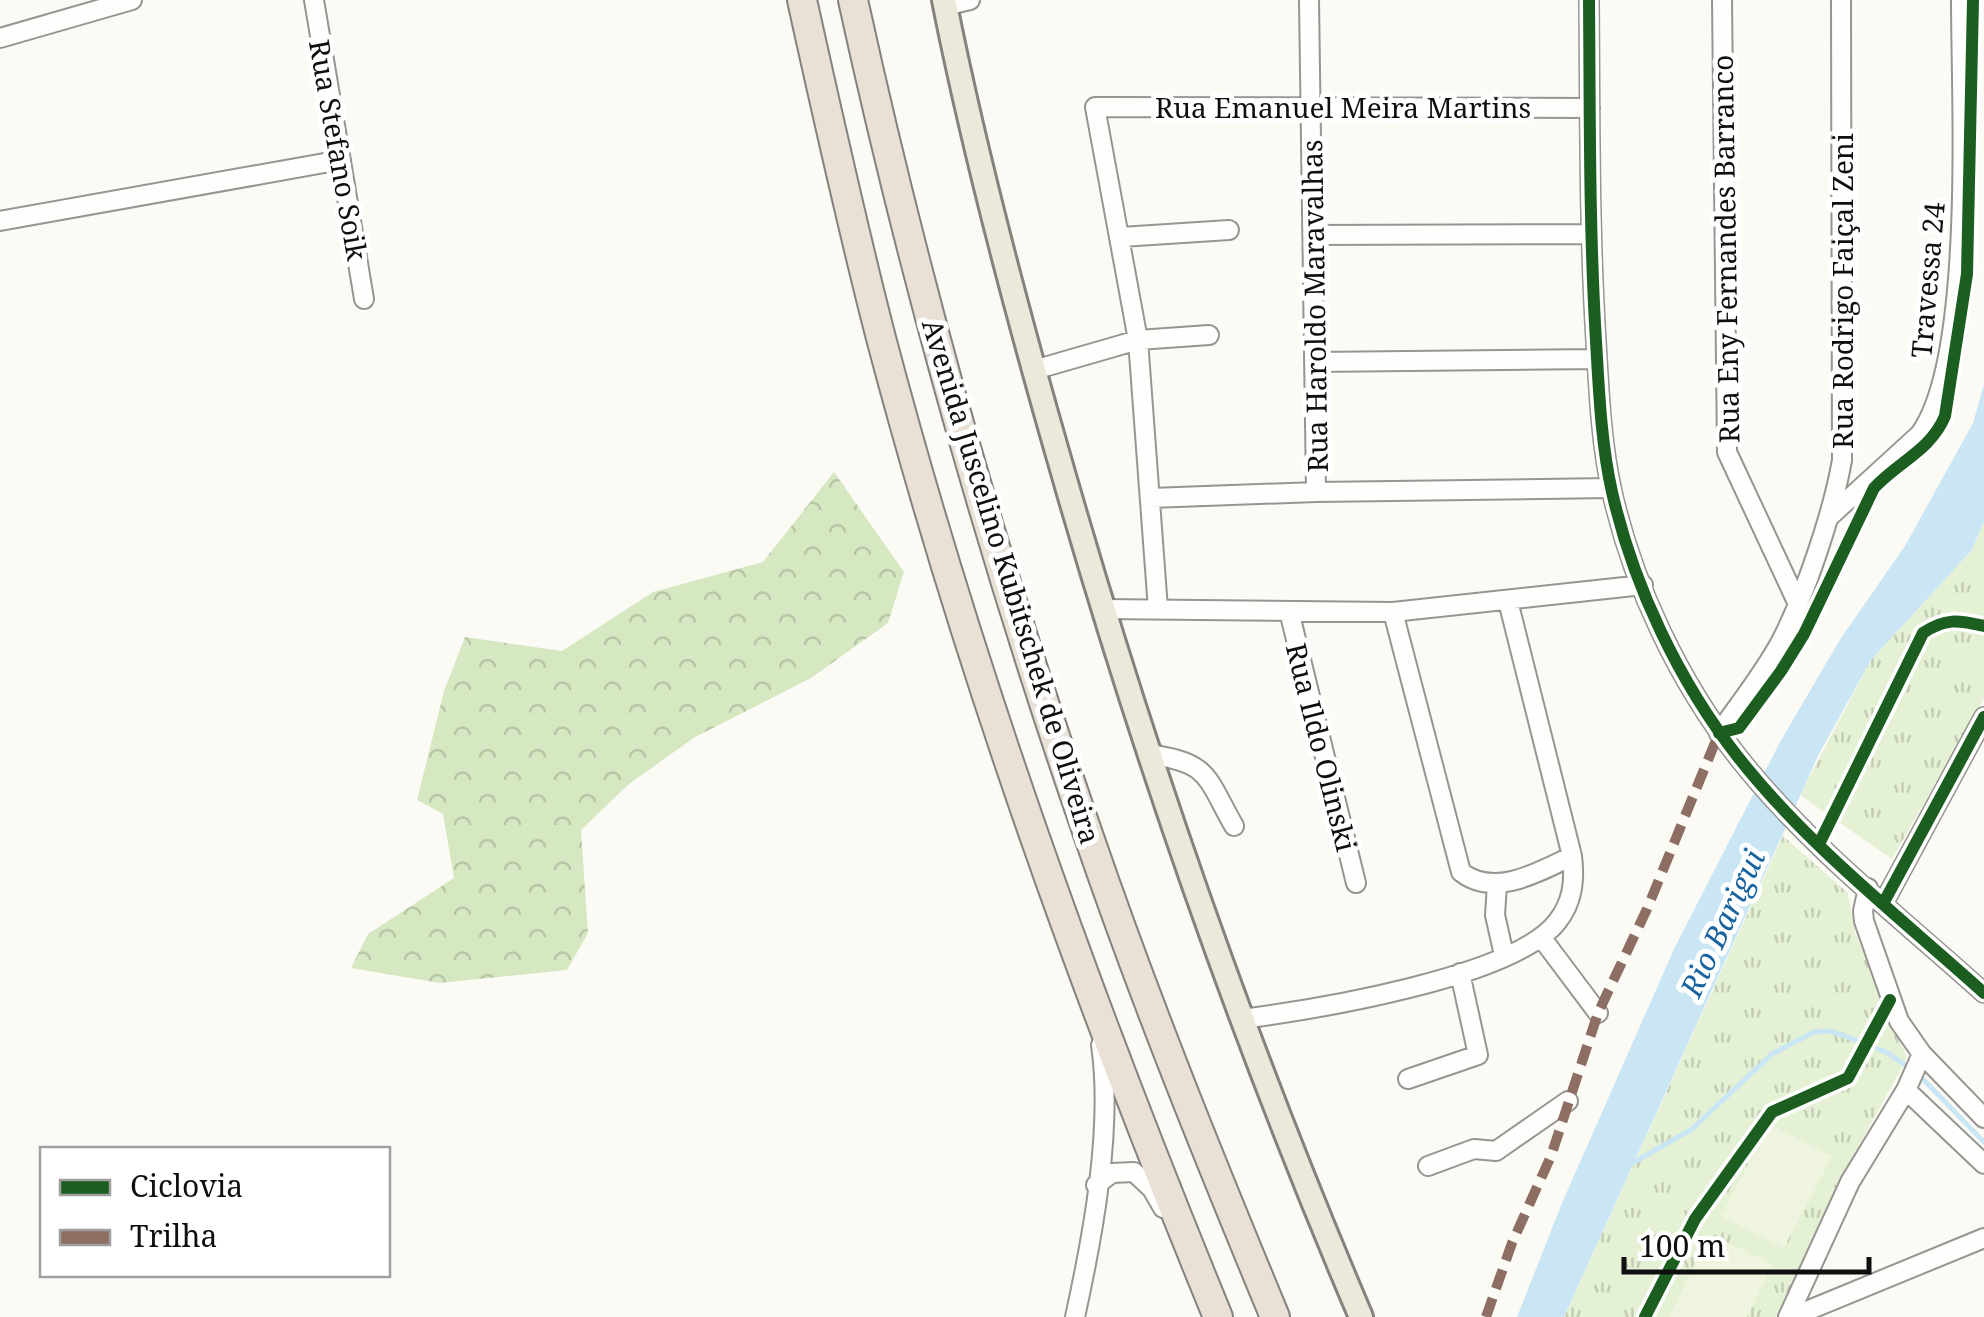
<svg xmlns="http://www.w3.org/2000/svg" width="1984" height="1317" viewBox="0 0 1984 1317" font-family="'Noto Serif',serif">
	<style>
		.forest { fill: url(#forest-crowns) }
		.park { fill: url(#park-tufts) }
		.pitch { fill: #eef4de }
		.water { fill: #cae6f5 }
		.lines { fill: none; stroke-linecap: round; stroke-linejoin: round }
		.stream { stroke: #cae6f5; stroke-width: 5 }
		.minor-casing { stroke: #969592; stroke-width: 22 }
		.major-casing { stroke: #83827f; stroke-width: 28 }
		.highway-casing { stroke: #83827f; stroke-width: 32 }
		.minor { stroke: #fffefd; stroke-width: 18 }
		.major { stroke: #ece8da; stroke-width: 22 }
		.highway { stroke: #e9e0d6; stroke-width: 28 }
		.quiet { stroke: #8d6e63; stroke-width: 10; stroke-dasharray: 20 10; stroke-linecap: butt }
		.cycleway-casing { stroke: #fff; stroke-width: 19 }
		.cycleway { stroke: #1b5e20; stroke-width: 12 }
		.labels { text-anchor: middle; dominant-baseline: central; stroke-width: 10; stroke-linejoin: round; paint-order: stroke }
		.street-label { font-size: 28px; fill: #0f0f0f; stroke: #fff }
		.water-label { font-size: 30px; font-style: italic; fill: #1863a0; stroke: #fff }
	</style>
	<defs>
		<pattern id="forest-crowns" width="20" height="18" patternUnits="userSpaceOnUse" patternTransform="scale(2.5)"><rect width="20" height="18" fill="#d6e8c2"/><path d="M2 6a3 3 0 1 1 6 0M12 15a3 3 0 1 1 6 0" fill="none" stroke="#b6c6a6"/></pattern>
		<pattern id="park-tufts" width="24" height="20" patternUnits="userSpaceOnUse" patternTransform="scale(2.5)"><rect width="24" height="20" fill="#e5f1d4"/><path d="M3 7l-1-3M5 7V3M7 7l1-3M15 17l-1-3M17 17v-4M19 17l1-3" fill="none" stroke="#c3cdb5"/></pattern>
	</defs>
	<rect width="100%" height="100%" fill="#fcfaf4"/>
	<path class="forest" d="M834,472L904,572L888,623L811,678L695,737L629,784L581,830L588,933L567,970L440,983L351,968L368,934L454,878L443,814L417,800L444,691L465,637L562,651L653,592L763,562Z"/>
	<path class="park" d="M1984,521V698L1892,859L1800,795L1871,660L1972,550Z
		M1783,836L1848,893L1855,933L1907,1058L1849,1164L1776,1317H1564Z"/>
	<path class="pitch" d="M1769,1124L1832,1156L1784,1248L1721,1216Z
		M1709,1234L1773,1264L1747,1317H1669Z"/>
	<path class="water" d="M1984,384V521L1972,550L1871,660L1819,754L1564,1317H1517L1562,1203L1674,949L1780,742L1841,638L1905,546L1973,423Z"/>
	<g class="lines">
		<path class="stream" d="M1920,1076L1984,1142
			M1631,1164L1692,1129L1772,1054L1814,1032L1830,1031L1845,1036L1886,1052L1911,1069"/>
		<defs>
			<path id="minor" d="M314,0L364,299
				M1309,0L1316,492
				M1589,0C1590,114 1589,228 1596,341C1599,391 1601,443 1612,492C1633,585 1679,682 1738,757C1808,846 1901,918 1984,993
				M1722,0L1727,452L1797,602
				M945,6L970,0
				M0,38L132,0
				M0,221L341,160
				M1313,235L1591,234
				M1121,237L1229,230
				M1314,362L1597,359
				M1034,370L1138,340L1209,335
				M1151,498L1316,492L1611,488
				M1828,518L1920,434C1975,357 1961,100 1961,0
				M1102,609L1393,612L1643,585
				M1158,609L1138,340L1095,107L1590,108
				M1289,611L1356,883
				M1393,612L1461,872C1494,898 1539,872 1572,856
				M1719,733C1740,703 1763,674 1780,643C1805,596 1833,512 1842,460L1841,0
				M1148,754C1210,763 1205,775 1234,826
				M1497,884L1495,915L1504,955
				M1884,902L1984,717
				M1541,937L1598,1013
				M1241,1019C1312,1010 1513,978 1557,922C1573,902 1575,880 1572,856L1508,601
				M1922,1054L1984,1118
				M1408,1079L1478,1055L1460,973
				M1906,1090L1984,1164
				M1428,1166L1474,1149L1496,1151L1568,1101
				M1096,1185L1112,1173L1134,1172L1152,1189L1163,1208
				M1075,1317C1093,1235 1113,1128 1101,1045
				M1788,1317L1850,1182L1906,1090L1922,1054L1899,1021L1864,921L1863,911L1868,888
				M1792,1317L1984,1238"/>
			<path id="major" d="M944,0C975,156 1016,309 1060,462C1143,753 1242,1038 1361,1317"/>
			<path id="highway" d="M802,0C827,113 852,226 881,338C969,672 1087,998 1218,1317
				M853,0C915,283 994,563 1089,837C1145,1000 1209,1158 1275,1317"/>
		</defs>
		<use href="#minor" class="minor-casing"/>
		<use href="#major" class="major-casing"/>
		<use href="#highway" class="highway-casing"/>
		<use href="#minor" class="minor"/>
		<use href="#major" class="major"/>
		<use href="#highway" class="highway"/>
		<path class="quiet" d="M1486,1317L1512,1243L1551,1156L1598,1013L1647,909L1719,733"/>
		<defs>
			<path id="cycleway" d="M1589,0C1590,114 1589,228 1596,341C1599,391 1601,443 1612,492C1633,585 1679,682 1738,757C1808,846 1901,918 1984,993
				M1719,733L1739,728L1781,671L1804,634L1874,488C1898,462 1931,450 1945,416L1967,274L1973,0
				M1819,844L1923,633C1945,618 1958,620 1984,626
				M1884,902L1984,717
				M1645,1317L1695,1219L1772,1112L1848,1078L1890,1000"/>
		</defs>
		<use href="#cycleway" class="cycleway-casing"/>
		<use href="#cycleway" class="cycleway"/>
	</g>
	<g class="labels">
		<g class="street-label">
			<text x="1343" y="107">Rua Emanuel Meira Martins</text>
			<text transform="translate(339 150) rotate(80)">Rua Stefano Soik</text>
			<text transform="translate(1725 249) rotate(-91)">Rua Eny Fernandes Barranco</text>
			<text transform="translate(1927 280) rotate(-85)">Travessa 24</text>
			<text transform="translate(1842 291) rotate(-90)">Rua Rodrigo Faiçal Zeni</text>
			<text transform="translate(1314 306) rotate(-91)">Rua Haroldo Maravalhas</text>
			<text transform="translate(1012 581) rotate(73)">Avenida Juscelino Kubitschek de Oliveira</text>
			<text transform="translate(1322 747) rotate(76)">Rua Ildo Olinski</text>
		</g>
		<g class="water-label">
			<text transform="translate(1722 923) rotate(-65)">Rio Barigui</text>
		</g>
	</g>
	<rect x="40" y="1147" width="350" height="130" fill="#ffffff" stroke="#9f9f9f" stroke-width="2.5"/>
	<rect x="60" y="1180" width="50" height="15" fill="#1b5e20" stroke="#9f9f9f" stroke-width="2.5"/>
	<text x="130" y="1197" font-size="30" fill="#0f0f0f">Ciclovia</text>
	<rect x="60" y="1230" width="50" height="15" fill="#8d6e63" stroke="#9f9f9f" stroke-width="2.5"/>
	<text x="130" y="1247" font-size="30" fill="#0f0f0f">Trilha</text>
	<path d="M1624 1257v15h245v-15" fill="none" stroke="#0f0f0f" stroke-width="5"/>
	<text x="1639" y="1257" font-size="30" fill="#0f0f0f" stroke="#ffffff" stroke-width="8" paint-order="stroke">100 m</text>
</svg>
